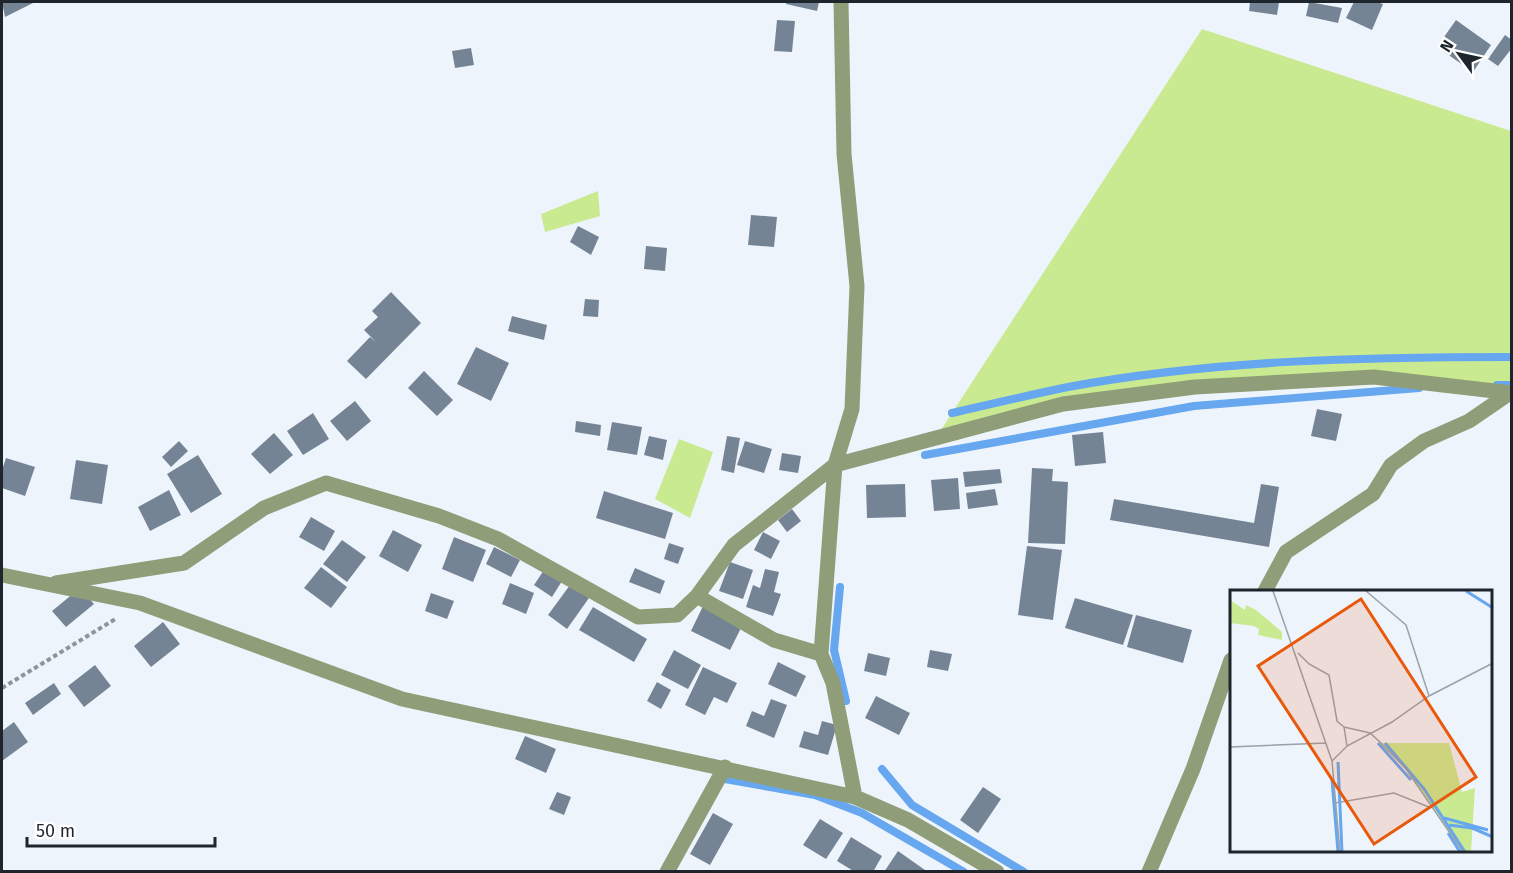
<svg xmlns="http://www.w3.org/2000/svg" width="1513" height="873" viewBox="0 0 1513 873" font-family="'Fira Sans',sans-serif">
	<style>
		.green { fill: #c9ea91 }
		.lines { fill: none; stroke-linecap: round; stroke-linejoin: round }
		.stream { stroke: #66a7ef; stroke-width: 8 }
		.building { fill: #758495 }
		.path { stroke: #8e949c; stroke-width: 4; stroke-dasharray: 4.5 3; stroke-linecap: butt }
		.minor { stroke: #8f9e78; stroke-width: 15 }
		.inset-river { fill: none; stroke: #66a7ef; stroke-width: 3 }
		.inset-road { fill: none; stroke: #9ba1a9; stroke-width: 1.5 }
		.view { fill: #e8590c; fill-opacity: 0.15; stroke: #e8590c; stroke-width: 3 }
		.inset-edge { fill: none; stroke: #1f252d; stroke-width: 3 }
	</style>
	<rect width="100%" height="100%" fill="#eef4fc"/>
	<path class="green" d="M1202,29L1511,131V393L1374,377L1063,404L937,436Z
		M598,191L600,216L545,232L541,214Z
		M679,439L713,452L690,518L655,499Z"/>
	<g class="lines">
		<path class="stream" d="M1497,385H1512
			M952,413C991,404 1029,395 1068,387C1213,360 1364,357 1512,357
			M925,455L1194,406L1419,388
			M840,587L834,650L846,701
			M882,769L912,805L1024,872
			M725,779L815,795L862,813L964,872"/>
	</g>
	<path class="building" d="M2,2H35L5,17Z
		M786,2H819L817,11L786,4Z
		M1250,2H1279L1277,15L1249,11Z
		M1309,2L1342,8L1338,23L1306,16Z
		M1354,2H1377L1383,4L1372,30L1346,18Z
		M777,20L795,21L792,52L774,51Z
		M1456,20L1491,45L1473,72L1437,47Z
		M1505,35L1512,40V48L1498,66L1488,59Z
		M471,48L474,65L455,68L452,51Z
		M751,215L777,217L774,247L748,245Z
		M578,226L599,237L591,255L570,242Z
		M646,246L667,248L665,271L644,269Z
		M391,292L421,323L366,379L347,361L370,337L376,342L364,330L378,317L372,311Z
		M585,299L599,300L598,317L583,316Z
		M512,316L547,325L544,340L508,331Z
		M476,347L509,363L491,401L457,384Z
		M424,371L453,400L437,416L408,388Z
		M355,401L371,421L347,441L330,421Z
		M1317,409L1342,414L1336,441L1311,436Z
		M313,413L329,439L303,455L287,431Z
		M576,421L601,425L600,436L575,432Z
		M612,422L642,427L637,455L607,450Z
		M1103,432L1106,463L1075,466L1072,435Z
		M274,433L293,455L270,474L251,454Z
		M649,436L667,440L663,460L644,455Z
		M727,436L740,438L734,473L721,470Z
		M179,441L188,451L171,467L162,457Z
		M745,441L772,449L764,473L737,465Z
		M782,453L801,456L798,473L779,470Z
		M198,455L222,494L191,513L167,474Z
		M6,458L35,467L25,496L2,488V470Z
		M76,460L108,465L102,504L70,499Z
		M1032,468L1053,469L1052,481L1068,482L1065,544L1028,543Z
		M1000,469L1002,483L965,487L963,472Z
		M958,478L960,509L934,511L931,480Z
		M905,484L906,517L867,518L866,485Z
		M1261,484L1279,487L1269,547L1110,520L1114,499L1254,523Z
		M995,489L998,505L968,509L966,493Z
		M169,490L181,515L150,531L138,507Z
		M604,491L673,513L665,539L596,518Z
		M792,509L801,521L787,532L778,520Z
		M311,517L335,531L324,551L299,537Z
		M393,530L422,545L408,572L379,556Z
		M763,532L780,541L771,559L754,550Z
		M454,537L486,550L473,582L442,569Z
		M342,540L366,557L347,582L323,564Z
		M669,543L684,548L678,564L664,559Z
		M1027,546L1062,550L1053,620L1018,615Z
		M494,547L520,560L511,577L486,564Z
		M730,562L753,570L743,599L719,591Z
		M321,567L347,587L331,608L304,588Z
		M635,568L665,581L660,594L629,582Z
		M765,569L779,572L774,592L781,594L773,616L746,607L753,585L760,588Z
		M544,570L562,581L552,597L534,585Z
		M510,583L534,593L526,614L502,604Z
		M570,585L589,598L567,629L548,615Z
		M80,588L94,604L66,627L52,611Z
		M431,593L454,601L447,619L425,611Z
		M1075,598L1133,615L1123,645L1065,628Z
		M703,606L742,626L730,650L691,631Z
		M593,607L647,639L634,662L579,630Z
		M1136,615L1192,630L1183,663L1127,647Z
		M163,622L180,644L151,667L134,646Z
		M674,650L701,665L688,689L661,675Z
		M930,650L952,654L948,671L927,667Z
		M868,653L890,658L886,676L864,671Z
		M778,662L806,676L796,697L768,684Z
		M95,665L111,686L84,707L68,686Z
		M703,667L737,683L727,703L714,697L705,715L685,705Z
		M657,682L671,690L661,709L647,701Z
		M54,683L61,694L33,715L25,703Z
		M876,696L910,713L899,735L865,718Z
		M771,699L787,705L774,738L746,726L752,711L764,716Z
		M822,721L837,725L828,755L799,747L804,731L818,735Z
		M14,722L28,742L2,761V731Z
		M525,736L556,749L546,773L515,759Z
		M983,787L1001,799L978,833L960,820Z
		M557,792L571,797L564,815L549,809Z
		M713,813L733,824L710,865L690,854Z
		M820,819L843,833L826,859L803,845Z
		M851,837L882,856L873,872H855L837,861Z
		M898,851L925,870L924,872H884Z"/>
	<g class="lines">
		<path class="path" d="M2,688L117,618"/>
		<path class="minor" d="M841,2L844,154L857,286L852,409L835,465L821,654L833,683L855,797
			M2,575L140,603L402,699L855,797L908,820L997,872
			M56,583L184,563L264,508L326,483L439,516L498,539L638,617L677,615L697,596
			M1265,591L1286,552L1373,494L1391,465L1424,441L1469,421L1510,393
			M821,654L774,640L697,596L734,545L835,465L1063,404L1195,387L1374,377L1512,393
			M667,872L725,767
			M1149,872L1193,769L1231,660"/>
	</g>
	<g transform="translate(1230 590)">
		<rect width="262" height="262" fill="#eef4fc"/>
		<path d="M0,10L15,20L16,15L26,20L52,42V50L28,45L29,39L24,36L0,33ZM151,153H219L232,202L245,198L241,262H233L176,179Z" fill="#c9ea91"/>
		<path class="inset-river" d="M236,1L263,18M148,153L181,190M155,153L194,199L235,262M108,172L112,262M102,190L108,262M214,228L258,240M219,235L242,238L263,247M218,243L230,262"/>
		<path class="inset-road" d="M43,1L102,171L110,262M136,1L176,35L199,106M68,63L79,74L99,85L107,131L114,137M117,156L114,137L140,143L151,153L176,179L233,262M0,157L96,153M102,171L117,156L162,132L199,106L263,73M105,213L164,203L199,217"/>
		<path class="view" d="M131,9L246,187L144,254L28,76Z"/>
		<rect width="262" height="262" class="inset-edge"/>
	</g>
	<rect width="1513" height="873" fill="none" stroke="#1f252d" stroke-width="6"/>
	<g transform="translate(1459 54) rotate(303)" stroke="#ffffff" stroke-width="4.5" paint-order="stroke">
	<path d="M0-4.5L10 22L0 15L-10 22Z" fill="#1f252d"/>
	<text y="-9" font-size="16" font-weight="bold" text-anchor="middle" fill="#1f252d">N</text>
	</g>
	<path d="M27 837v9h188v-9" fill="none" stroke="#1f252d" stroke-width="3"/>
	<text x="36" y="837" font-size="18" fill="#1f252d" stroke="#ffffff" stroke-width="4.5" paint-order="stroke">50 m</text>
</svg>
